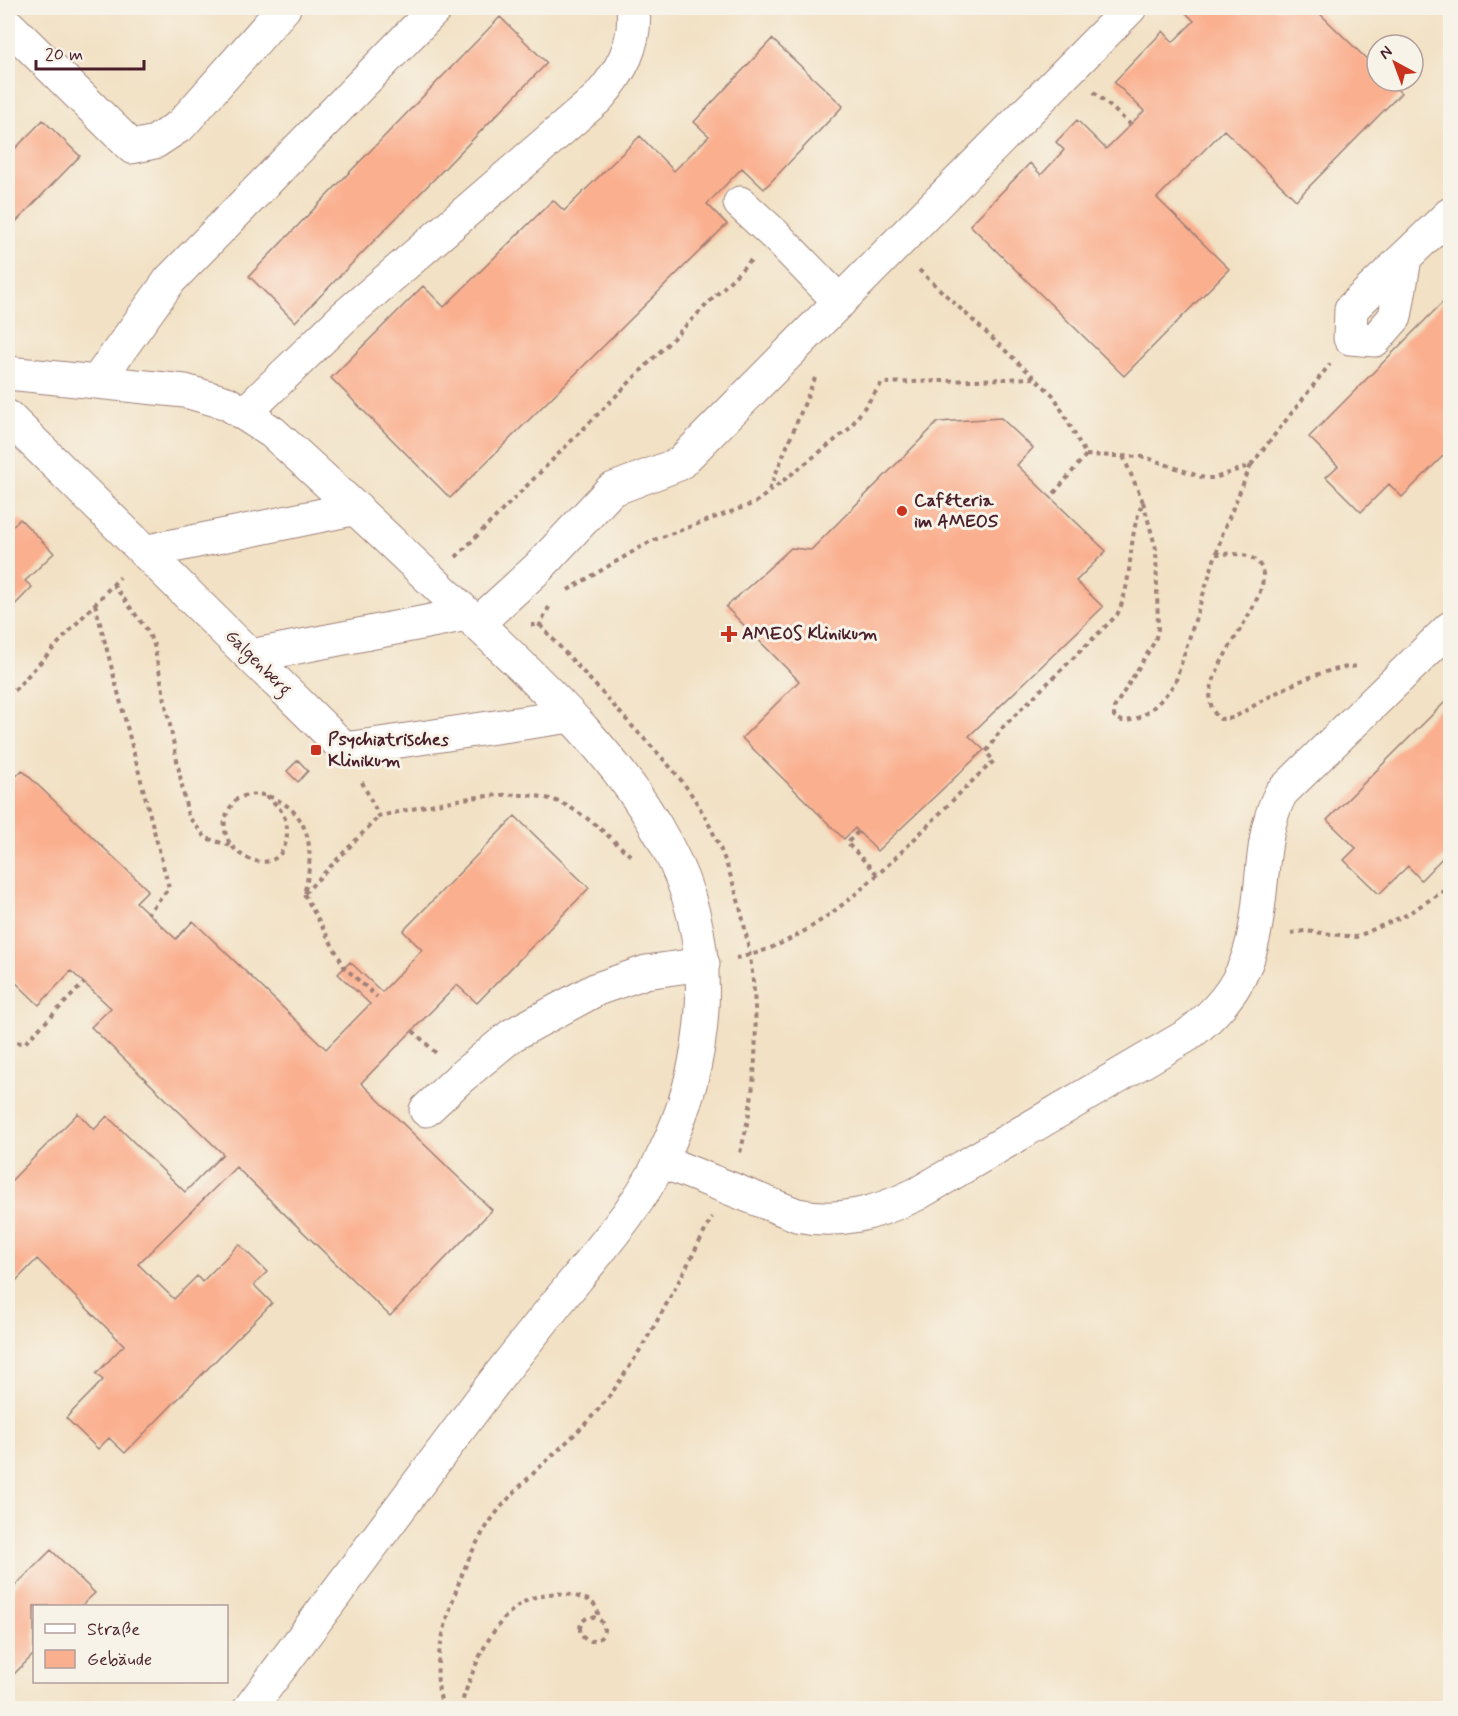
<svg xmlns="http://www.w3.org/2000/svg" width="1458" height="1716" viewBox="0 0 1458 1716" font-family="Mynerve,sans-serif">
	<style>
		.building { fill: #faaf8e }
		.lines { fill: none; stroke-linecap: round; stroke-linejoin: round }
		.minor-casing { stroke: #9e8078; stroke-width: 35 }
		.path { stroke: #9e8078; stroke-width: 4; stroke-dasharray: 4.5 4.5; stroke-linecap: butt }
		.minor { stroke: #fff; stroke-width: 33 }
		.poi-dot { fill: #c8321e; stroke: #f7f3e8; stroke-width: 2 }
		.labels { text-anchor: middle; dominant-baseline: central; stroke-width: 6; stroke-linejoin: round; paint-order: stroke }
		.poi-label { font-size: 18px; font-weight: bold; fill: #4a1f2b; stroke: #f7f3e8; text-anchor: start }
		.street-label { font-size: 18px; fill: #4a1f2b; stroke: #f7f3e8 }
	</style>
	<rect width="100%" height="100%" fill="#f7f3e8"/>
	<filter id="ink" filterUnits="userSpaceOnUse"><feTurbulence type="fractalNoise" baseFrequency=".0167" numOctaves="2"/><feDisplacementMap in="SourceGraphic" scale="12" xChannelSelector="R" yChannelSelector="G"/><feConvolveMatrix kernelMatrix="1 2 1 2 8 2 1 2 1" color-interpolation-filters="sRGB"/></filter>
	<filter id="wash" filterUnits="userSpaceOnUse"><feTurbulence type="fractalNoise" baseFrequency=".008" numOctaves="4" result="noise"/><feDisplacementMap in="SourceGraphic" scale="24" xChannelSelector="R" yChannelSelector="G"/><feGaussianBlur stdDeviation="1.35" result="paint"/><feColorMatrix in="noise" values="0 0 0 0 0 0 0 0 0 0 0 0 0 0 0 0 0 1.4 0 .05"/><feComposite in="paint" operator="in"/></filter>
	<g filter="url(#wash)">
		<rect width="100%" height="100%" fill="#f2e1c4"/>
		<g id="blocks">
			<path class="building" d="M1189,8H1314L1377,69V81H1389L1401,93L1296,200L1224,130L1157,198L1229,269L1124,376L970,225L1030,163L1041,175L1064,150L1056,142L1077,120L1106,149L1144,111L1114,82L1163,31L1173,42L1194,21L1185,12Z
				M500,17L547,63L295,322L249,276Z
				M772,39L843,106L764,189L742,168L707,204L727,224L450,498L331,378L423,286L444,307L553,200L564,211L640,136L674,171L709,136L694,122Z
				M43,120L80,156L8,230V156Z
				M1450,295V449L1402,497L1389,484L1361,512L1326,477L1338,466L1309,437Z
				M1001,418L1033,448L1017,465L1106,551L1076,581L1103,607L969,736L984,750L877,851L855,828L844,839L742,738L799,681L726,607L791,548L811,550L938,422Z
				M20,519L54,553L25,581L32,587L8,612V530Z
				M1450,697V850L1421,880L1408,866L1379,894L1344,860L1356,848L1327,820Z
				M298,760L308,771L298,782L287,771Z
				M22,770L148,890L136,902L176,939L193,921L326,1049L370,1004L338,974L350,962L382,992L422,950L403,931L515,816L589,888L477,1003L457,985L361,1083L492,1210L390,1316L236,1167L138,1264L174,1299L197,1276L202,1282L239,1244L267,1272L254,1285L272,1303L125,1453L109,1438L98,1449L66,1418L103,1380L96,1374L124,1345L37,1259L8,1289V1184L78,1113L94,1130L107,1116L185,1192L223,1154L91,1027L111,1008L71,971L39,1005L8,975V785Z
				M51,1550L95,1593L81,1606H34V1654L10,1678L8,1675V1593Z"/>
		</g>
	</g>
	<g filter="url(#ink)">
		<use href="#blocks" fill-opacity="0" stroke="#9e8078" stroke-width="1.5"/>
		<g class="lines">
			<defs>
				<path id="minor" d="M8,25L132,147L155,142L181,125L284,8
					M740,203L776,236L840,302
					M1405,258L1395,317L1375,340L1350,338L1351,309L1450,214
					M8,373L185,391L227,403L272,432C338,491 401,551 465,612C539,683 619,754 667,846C720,945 710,1062 661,1160C640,1203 608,1240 578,1277C548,1314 518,1351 489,1389C410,1496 330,1602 250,1708
					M98,380L170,280L436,8
					M245,413L344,317L598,98C621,72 637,44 633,8
					M8,417L345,749L571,716
					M144,552L357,508
					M477,624L538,568L611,490L679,464L1130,8
					M251,656L467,614
					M426,1110L460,1078L512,1035L597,989L646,972L703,964
					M661,1161L797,1215C841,1224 877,1213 917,1194L1188,1035C1254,984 1255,942 1263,864C1266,838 1269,816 1281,793L1450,628"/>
			</defs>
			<use href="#minor" class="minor-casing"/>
			<path class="path" d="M1094,92L1130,124
				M919,270L1054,396L1086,455L1051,497
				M1086,455L1145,457L1204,478H1215L1251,465L1330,364
				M769,490L815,378
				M1143,502L1156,549L1158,629L1155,641L1114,708V716L1122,721C1144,722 1163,699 1175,683L1223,532L1251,465
				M1216,554C1229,554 1246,552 1256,561C1292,590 1177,683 1220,719L1233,718C1274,694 1311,669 1360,666
				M456,557L751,260
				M113,584L147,630L154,645L188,816L206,838L231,846
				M568,590L651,541L755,503L849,429L882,383L1035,378
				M95,604L169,888L148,913
				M531,625H540C571,659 602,692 632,726C650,745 668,763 684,784C755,880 773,1042 739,1156
				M539,627L549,607
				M8,697L120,577
				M362,782L379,816C429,806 515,782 561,803C588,815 609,837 631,856
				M266,796C279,806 288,816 287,834C283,894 192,845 237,799C248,793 261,793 273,798C314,815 314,857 304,894L379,816
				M858,832L847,843L877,874
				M304,894L345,968L377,997
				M1291,933L1305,931L1356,937L1406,915L1450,887
				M736,958C836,940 920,826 994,761L986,752L1003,727L1117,615C1135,578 1126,538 1143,502L1123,456
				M413,1031L436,1053
				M8,1042L25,1043L84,983
				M580 1629a12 12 0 1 1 24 0a12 12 0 1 1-24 0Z
				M444,1708C432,1679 439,1648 447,1619C459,1578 474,1539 502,1506C537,1465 582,1434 613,1391C651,1337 682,1276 712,1217
				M460,1708C477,1656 506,1576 579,1597C591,1600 599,1605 598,1618"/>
			<use href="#minor" class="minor"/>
		</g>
	</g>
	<g class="poi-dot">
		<circle cx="902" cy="511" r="6"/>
		<path d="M726 625h6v6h6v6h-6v6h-6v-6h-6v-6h6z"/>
		<rect x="310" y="744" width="12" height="12" rx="3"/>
	</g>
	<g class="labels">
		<g class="poi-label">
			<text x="914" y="501">Caféteria<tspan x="914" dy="21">im AMEOS</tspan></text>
			<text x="742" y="634">AMEOS Klinikum</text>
			<text x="328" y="740">Psychiatrisches<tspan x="328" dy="21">Klinikum</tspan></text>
		</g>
		<g class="street-label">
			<text transform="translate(258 663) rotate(45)">Galgenberg</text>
		</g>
	</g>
	<rect width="1458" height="1716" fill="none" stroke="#f7f3e8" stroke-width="30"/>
	<rect x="33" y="1605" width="195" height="78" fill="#f7f3e8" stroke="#b29e9c" stroke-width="1.5"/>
	<rect x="45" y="1624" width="30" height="9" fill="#ffffff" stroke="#b29e9c" stroke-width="1.5"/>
	<text x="87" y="1635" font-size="18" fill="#4a1f2b">Straße</text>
	<rect x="45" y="1650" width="30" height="18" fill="#faaf8e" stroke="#b29e9c" stroke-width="1.5"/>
	<text x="87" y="1665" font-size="18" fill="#4a1f2b">Gebäude</text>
	<g transform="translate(1395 63) rotate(319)"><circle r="28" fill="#f7f3e8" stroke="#b29e9c" stroke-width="1.5"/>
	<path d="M0-4.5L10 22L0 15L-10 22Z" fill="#c8321e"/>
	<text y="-9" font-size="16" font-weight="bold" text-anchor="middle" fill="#4a1f2b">N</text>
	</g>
	<path d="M36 60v9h108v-9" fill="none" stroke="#4a1f2b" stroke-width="3"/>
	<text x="45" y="60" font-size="18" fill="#4a1f2b" stroke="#f7f3e8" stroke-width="4.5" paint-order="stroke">20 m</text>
</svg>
